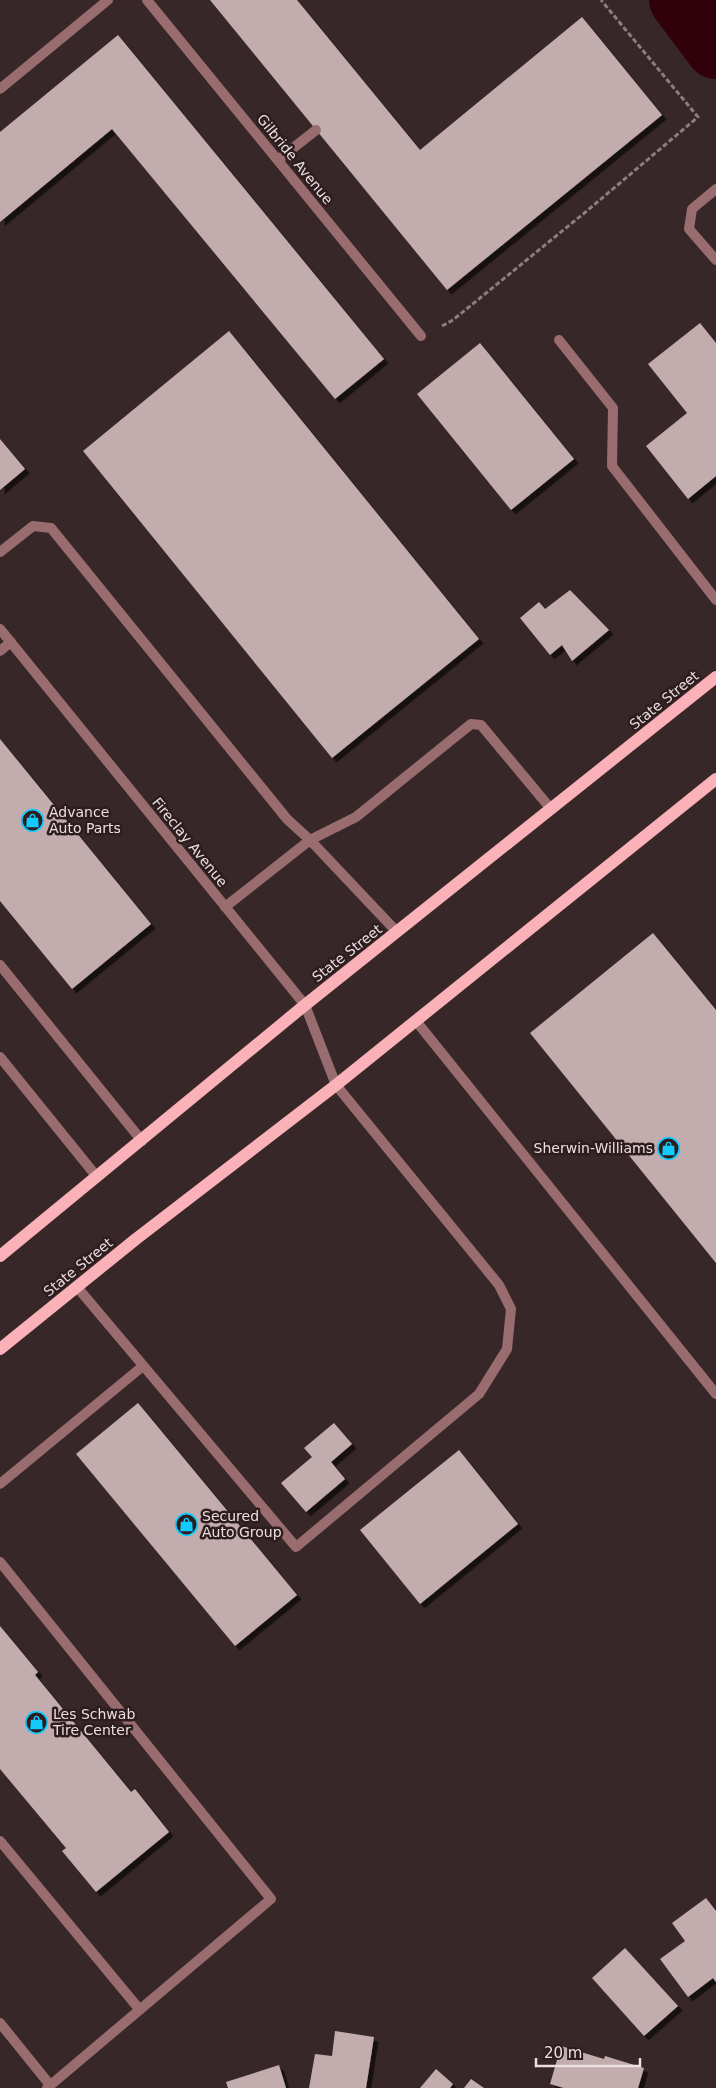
<svg xmlns="http://www.w3.org/2000/svg" width="716" height="2088" viewBox="0 0 716 2088" font-family="'DejaVu Sans',sans-serif">
	<style>
		.lines { fill: none; stroke-linecap: round; stroke-linejoin: round }
		.river { stroke: #30010b; stroke-width: 62 }
		.building { fill: #c3acae; filter: url(#shadow) }
		.path { stroke: #8c7d7e; stroke-width: 3; stroke-dasharray: 5 2.5; stroke-linecap: butt }
		.lane { stroke: #996c70; stroke-width: 10 }
		.street { stroke: #996c70; stroke-width: 10 }
		.primary { stroke: #fab1b7; stroke-width: 12 }
		.labels { text-anchor: middle; dominant-baseline: central; stroke-width: 5; stroke-linejoin: round; paint-order: stroke }
		.street-label { font-size: 14px; fill: #ebdfe0; stroke: #2e1d1f }
		.poi-label { font-size: 14px; fill: #ebdfe0; stroke: #2e1d1f; text-anchor: start }
	</style>
	<defs>
		<filter id="shadow"><feDropShadow dx="4.5" dy="4.5" stdDeviation="0" flood-color="#0009"/></filter>
	</defs>
	<rect width="100%" height="100%" fill="#382728"/>
	<g class="lines">
		<path class="river" d="M680,0L716,48"/>
	</g>
	<path class="building" d="M210,0H297L420,150L582,17L662,115L447,290Z
		M118,35L384,359L335,399L112,129L0,222V132Z
		M700,323L716,343V476L688,499L646,446L687,413L648,364Z
		M229,331L479,639L332,758L83,451Z
		M480,343L574,459L511,510L417,394Z
		M0,439L25,469L0,490Z
		M570,590L609,630L572,661L562,645L550,655L520,618L539,602L545,609Z
		M0,739L151,924L72,989L0,901Z
		M653,933L716,1010V1263L530,1033Z
		M138,1403L297,1595L235,1646L76,1454Z
		M334,1423L352,1444L331,1462L345,1479L306,1512L281,1483L312,1457L304,1448Z
		M459,1450L518,1524L420,1604L360,1530Z
		M0,1626L38,1672L35,1675L131,1792L135,1789L169,1832L96,1892L62,1851L66,1848L0,1769Z
		M706,1898L716,1911V1982L713,1978L688,1997L660,1959L685,1941L672,1923Z
		M625,1948L678,2006L644,2036L592,1978Z
		M335,2031L374,2037L366,2088H309L315,2054L332,2056Z
		M561,2046L604,2059L605,2056L644,2068L638,2088H564L550,2084Z
		M279,2065L286,2088H228L226,2082Z
		M436,2069L453,2084L450,2088H420Z
		M471,2079L484,2088H464Z"/>
	<g class="lines">
		<path class="path" d="M442,326L453,320L588,210L698,117L601,0"/>
		<path class="lane" d="M278,160L316,130
			M716,189L692,209L689,229L716,260
			M559,340L613,408L612,466L716,600
			M0,552L33,526L51,528L287,819L310,840L397,932
			M0,651L11,642
			M225,907L310,840L356,817L471,724L481,725L551,809
			M0,965L142,1141
			M416,1021L716,1394
			M0,1057L97,1177
			M77,1287L296,1547L479,1394L507,1349L511,1309L499,1285L336,1085
			M0,1484L143,1366
			M0,1562L271,1899L47,2088
			M0,1841L140,2010
			M0,2023L50,2085"/>
		<path class="street" d="M147,0L421,336
			M0,89L108,0
			M0,629L305,1005L336,1085"/>
		<path class="primary" d="M0,1256L305,1005L716,677
			M0,1349L136,1239L336,1085L716,779"/>
	</g>
	<defs>
		<symbol id="shop-ring" viewBox="-11 -11 22 22"><circle r="9.5" fill="#2e1d1f" stroke="#12cafb" stroke-width="1.5"/><path d="M-5-2.5h2.3a2.7 3.5 0 0 1 5.4 0H5L5.5 6h-11ZM-1.5-2.5h3a1.5 2.3 0 0 0-3 0Z" fill="#12cafb"/></symbol>
	</defs>
	<g fill-rule="evenodd">
		<use href="#shop-ring" x="20" y="808" width="25" height="25"/>
		<use href="#shop-ring" x="656" y="1136" width="25" height="25"/>
		<use href="#shop-ring" x="174" y="1512" width="25" height="25"/>
		<use href="#shop-ring" x="24" y="1710" width="25" height="25"/>
	</g>
	<g class="labels">
		<g class="street-label">
			<text transform="translate(295 159) rotate(51)">Gilbride Avenue</text>
			<text transform="translate(664 700) rotate(-39)">State Street</text>
			<text transform="translate(190 842) rotate(51)">Fireclay Avenue</text>
			<text transform="translate(347 953) rotate(-38)">State Street</text>
			<text transform="translate(78 1267) rotate(-39)">State Street</text>
		</g>
		<g class="poi-label">
			<text x="49" y="812">Advance<tspan x="49" dy="16">Auto Parts</tspan></text>
			<text x="653" y="1148" text-anchor="end">Sherwin-Williams</text>
			<text x="202" y="1516">Secured<tspan x="202" dy="16">Auto Group</tspan></text>
			<text x="53" y="1714">Les Schwab<tspan x="53" dy="16">Tire Center</tspan></text>
		</g>
	</g>
	<path d="M536 2058v8h104v-8" fill="none" stroke="#ebdfe0" stroke-width="2.5"/>
	<text x="544" y="2058" font-size="15" fill="#ebdfe0" stroke="#2e1d1f" stroke-width="4" paint-order="stroke">20 m</text>
</svg>
